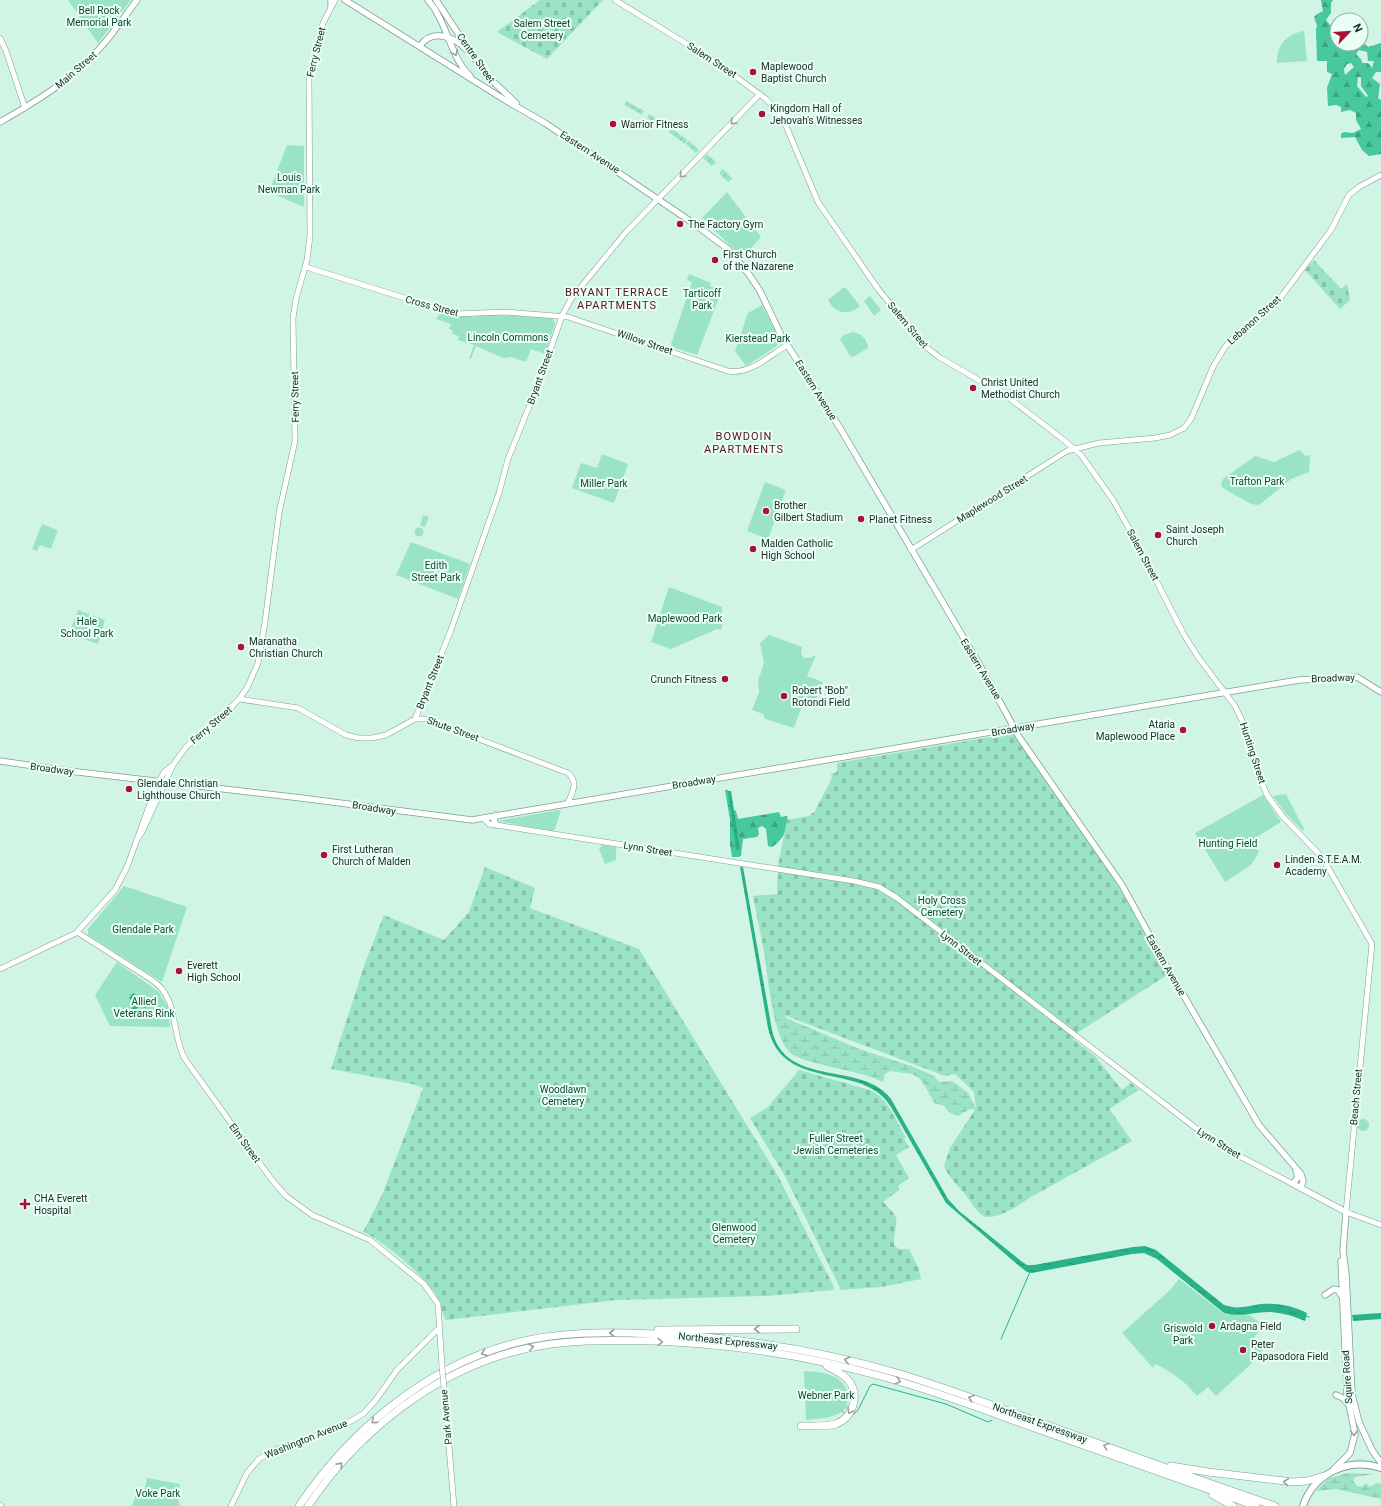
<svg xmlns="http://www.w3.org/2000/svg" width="1381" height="1506" viewBox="0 0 1381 1506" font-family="Roboto,sans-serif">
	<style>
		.forest { fill: url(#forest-firs); fill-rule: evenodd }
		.wetland { fill: url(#wetland-marsh) }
		.cemetery { fill: url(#cemetery-stones) }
		.park { fill: #9ae3c5 }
		.garden { fill: url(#garden-furrows) }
		.water { fill: url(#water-ripples) }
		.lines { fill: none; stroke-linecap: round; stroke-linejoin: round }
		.stream { stroke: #2ab288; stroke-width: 1 }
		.secondary-casing { stroke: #7e9f91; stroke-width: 6 }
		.primary-casing { stroke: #7e9f91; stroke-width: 7 }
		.trunk-casing { stroke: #7e9f91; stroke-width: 8 }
		.motorway-casing { stroke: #7e9f91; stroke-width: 8 }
		.secondary { stroke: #fff; stroke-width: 5 }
		.primary { stroke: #fff; stroke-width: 5.5 }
		.trunk { stroke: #fff; stroke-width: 6 }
		.motorway { stroke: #fff; stroke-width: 7 }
		.secondary-bridge-casing { stroke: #7e9f91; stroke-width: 6; stroke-linecap: butt }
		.secondary-bridge { stroke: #fff; stroke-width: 5 }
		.oneway { stroke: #9ba19f }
		.poi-dot { fill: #a91235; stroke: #e9fff5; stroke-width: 1.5 }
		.labels { text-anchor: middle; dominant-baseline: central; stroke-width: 4; stroke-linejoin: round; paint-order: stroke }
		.park-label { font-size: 10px; fill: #104634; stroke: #e9fff5 }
		.street-label { font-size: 10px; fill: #212f29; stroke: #e9fff5 }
		.poi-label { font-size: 10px; fill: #212f29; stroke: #e9fff5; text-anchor: start }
		.neighbourhood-label { font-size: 11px; letter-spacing: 1px; fill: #57121d; stroke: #e9fff5 }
	</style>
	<defs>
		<pattern id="forest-firs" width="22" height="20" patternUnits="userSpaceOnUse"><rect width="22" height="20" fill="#48c89d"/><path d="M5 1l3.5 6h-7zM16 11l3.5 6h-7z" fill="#3ca380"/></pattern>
		<pattern id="wetland-marsh" width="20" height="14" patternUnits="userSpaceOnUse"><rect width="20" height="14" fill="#9ae3c5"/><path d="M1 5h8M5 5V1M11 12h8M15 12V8" fill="none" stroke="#84c3a9"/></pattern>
		<pattern id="cemetery-stones" width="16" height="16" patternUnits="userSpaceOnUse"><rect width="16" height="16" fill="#9ae3c5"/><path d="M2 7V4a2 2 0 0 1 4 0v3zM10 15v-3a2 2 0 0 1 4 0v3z" fill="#84c3a9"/></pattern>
		<pattern id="garden-furrows" width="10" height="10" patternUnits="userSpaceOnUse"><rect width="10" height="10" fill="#9ae3c5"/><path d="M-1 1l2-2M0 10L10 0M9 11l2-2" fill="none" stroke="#84c3a9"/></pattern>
		<pattern id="water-ripples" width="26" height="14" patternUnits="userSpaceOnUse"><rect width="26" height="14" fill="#2ab288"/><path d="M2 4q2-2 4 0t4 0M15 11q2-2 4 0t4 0" fill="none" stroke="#24916f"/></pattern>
	</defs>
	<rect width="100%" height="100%" fill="#d1f5e5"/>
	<path class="forest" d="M1321,0H1333L1331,3V13L1326,20L1330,25L1337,23V44H1353L1355,46L1365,44L1368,47L1381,43V72H1376L1372,78L1380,84L1378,98L1381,100V154L1369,156L1362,150L1355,137L1341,138V134L1344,132L1353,133L1361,129L1356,120V113L1350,110L1341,112V107L1336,105L1328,106L1327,88L1332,74L1327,72V61H1317L1316,29L1317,26L1314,17L1317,14L1323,11ZM1359,50L1367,52L1368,61H1374L1372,68L1368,63H1362L1361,59L1356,54ZM1351,63L1354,67L1345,75L1344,69L1347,64ZM1358,77H1361V86L1368,96L1366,97L1357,86Z
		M725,790H728L732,809L736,811L738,819L779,812L781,817L787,816C790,828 782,841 772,847L768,846L766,829L762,826L758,828L759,834L757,837L743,839L741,855L739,857H732L730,844V820Z"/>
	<path class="wetland" d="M765,952L786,1018L859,1049L914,1067L934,1076L939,1082L952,1081L968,1093L977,1110L970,1109L958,1116L949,1112L944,1106L934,1103L925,1086L919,1078L912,1074L890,1071L885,1074L883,1082C865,1073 846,1071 827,1066C816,1063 803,1060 793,1055C773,1042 769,983 765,960Z
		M1348,1473L1373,1474L1355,1477L1353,1479C1355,1484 1356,1487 1362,1487L1366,1483L1370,1487L1376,1483L1381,1484V1499L1336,1489L1316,1491L1329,1478Z"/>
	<path class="cemetery" d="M540,0H603L547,59L497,32Z
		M1314,260L1341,289L1347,284L1350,300L1340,309L1305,270Z
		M1014,733L1115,880L1167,975L1077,1033L1073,1039L1095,1056L1122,1090L1131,1083L1139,1090L1109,1109L1132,1141L1029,1198C1021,1205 992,1223 982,1215C975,1210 970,1200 964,1193C957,1185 948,1176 944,1166L950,1148L976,1108L974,1092L955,1074L945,1076L776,1012L753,896L777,894L778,865L787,820L809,816L815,811L832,778L831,774L837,772V763Z
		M485,867L535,888L530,908L639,949L778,1176L834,1287L833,1290L767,1296L616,1300L446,1320C442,1315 441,1302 436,1295C426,1278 382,1239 363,1232L382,1195L423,1088L412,1084L331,1069L365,963L384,915L444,940L469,912Z
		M799,1070L870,1090C889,1099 896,1121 906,1138L904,1139L909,1147L896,1155L909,1178L898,1186L899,1190L883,1202C904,1222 894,1219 894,1245L899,1249H909L919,1269L921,1279L881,1287L841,1290L785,1176L750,1118L768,1107Z"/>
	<path class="park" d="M68,0H131L98,43Z
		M1304,31L1307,61L1277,63C1277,45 1286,34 1304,31Z
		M287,145L304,146V207L269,192Z
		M727,192L761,237L744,256H741L703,219V217Z
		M689,274L711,283L710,286L722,290L697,355L672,347L671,344L692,282L687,280Z
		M843,288H846L860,306C849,316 835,314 828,300Z
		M870,296L881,310L874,316L864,301Z
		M762,305L779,339L777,346L746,366L735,351L748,313Z
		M440,313L472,317L488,315L549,317L554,320L555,324L545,354L531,349L526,362L511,357L503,358L476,346L471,359L469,358L474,345L458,340L459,336L452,334L453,331L449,329L451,324L436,319Z
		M853,332C862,334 867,339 868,348L853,357L850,356L840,339L844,335Z
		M1300,450L1305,456L1310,455L1309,472L1291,479L1263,502L1258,505L1251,504L1223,488L1221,485L1222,480L1255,456L1274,462Z
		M602,454L628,464L614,503L572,488L581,463L597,468Z
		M765,482L786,490L768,539L747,531Z
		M423,515L429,517L425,527L420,525Z
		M42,524L58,530L51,549L40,545L37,551L32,549Z
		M414.5 532a4.5 4.5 0 1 1 9 0a4.5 4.5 0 1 1-9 0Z
		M411,542L470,564L458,599L396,575Z
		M669,587L722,607V618L724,619L721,630L717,629L671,649L651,642Z
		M78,610L105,620L98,644L69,634Z
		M769,635L802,647L801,654L804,658H809L816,655L807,676L823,682L814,706L810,701L803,703L794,728L765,719L763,714L752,710L759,692L758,681L764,663L760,643Z
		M1286,794L1304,829L1303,831L1286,814L1273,796Z
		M1263,795L1281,822L1252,840L1259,852L1251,865L1225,882L1195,833Z
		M559,810H561L555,829L553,831L497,821Z
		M602,845L616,847V860L605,864L599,849Z
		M124,886L187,907L162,982L88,935V929Z
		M117,962L159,992L168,1008L170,1027L110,1026L95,995Z
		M1357 1125a6 6 0 1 1 12 0a6 6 0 1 1-12 0Z
		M1179,1279L1220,1311L1228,1315L1248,1314L1264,1326L1254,1337L1265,1347L1250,1365L1216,1396L1208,1387L1197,1396C1185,1381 1172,1372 1155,1364L1153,1368L1122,1333L1170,1290Z
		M804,1371C820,1372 841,1373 847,1391C848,1395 847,1402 847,1407C836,1419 821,1418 806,1420Z
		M147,1478L180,1484L178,1498L180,1506H132L137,1492L131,1489L144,1492Z"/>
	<path class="garden" d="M626,101L644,111L642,115L625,105Z
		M649,114L667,125L664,129L647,118Z
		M671,128L687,140L685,144L669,132Z
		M689,141L699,150L696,153L686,144Z
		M707,154L716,162L712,166L703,158Z
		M723,169L732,178L728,182L719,173Z"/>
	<path class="water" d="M728,791H731L740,849L736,850Z
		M740,867H743L772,1030C785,1089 862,1060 891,1099L948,1199L959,1211L1021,1261L1027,1265H1034L1133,1247L1145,1246L1156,1250L1224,1305C1237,1310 1248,1306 1261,1304C1276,1303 1294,1306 1307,1313L1305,1321C1294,1316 1283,1313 1271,1312C1256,1311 1239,1318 1224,1313L1157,1259L1144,1253L1132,1254L1032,1273L1027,1272L1018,1265L946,1203L891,1107C863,1060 783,1094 768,1028Z
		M133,993L147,1002L146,1008L140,1006L135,1010L132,1009L133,1002L129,998Z
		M1381,1313V1319L1353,1321L1352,1315Z"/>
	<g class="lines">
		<path class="stream" d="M1306,1316L1309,1317
			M1001,1339L1030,1272
			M842,1411L844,1413
			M853,1415L858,1410L870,1386L873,1384L946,1404L988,1422L992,1420"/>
		<defs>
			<path id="secondary" d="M615,0L713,60L766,99L777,111L786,126L818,202L878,289L926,347L939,357L1008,397L1065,441L1081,455L1113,500L1136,541L1183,633L1198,657L1235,706L1245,727L1259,775L1267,795L1283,817L1322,857L1372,944L1346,1212L1381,1225
				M0,38L6,51L25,108
				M306,267L455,314L506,312L568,317L728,371C750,375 769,356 787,345
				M911,550L1067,451L1099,443L1155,438L1170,435L1184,428L1191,419L1213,367L1225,347L1234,337L1278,301L1331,230L1349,195L1359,187L1381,175
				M239,699L298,708L346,735L359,738H372L386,735L415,719H426L568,773C579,782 572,793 568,803
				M415,719L451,630L499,493L508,459L541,377L562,316L571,299L626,232L760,94
				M483,818L489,824L496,825L854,881L879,887L897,898L1201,1132L1241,1157L1293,1184
				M138,838L142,832L173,765L186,747L223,716L239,699L247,688L258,663L265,622L279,513L295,441L293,318L296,299L307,260L310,236L309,79L323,23L335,0
				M77,932L152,980C180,999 170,1032 185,1059L272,1180L286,1196L312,1215L370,1240L424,1284L438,1304L442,1367
				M0,969L76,933L115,890L127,867L156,787L164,772L173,765
				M444,1387L454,1506
				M0,1505L1,1506
				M231,1506L247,1473L259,1459L273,1451L344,1425L363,1414L375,1401L397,1370L440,1327"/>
			<path id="primary" d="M331,0V6
				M345,0L505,100L545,123L693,223L728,249L748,273L760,291L781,335L840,428L982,669L1019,737L1122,885L1163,960L1259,1125L1301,1174L1303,1181L1301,1188
				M428,0C448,23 449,55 470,76
				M436,0L485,74L516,103
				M420,46C432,28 454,37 466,49
				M0,122C37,101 73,79 101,47C114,32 125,16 137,0
				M0,761L69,771L301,798L472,820L1299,680L1357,677L1381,692
				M496,825L494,820L496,815
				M1296,1171L1298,1177L1293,1184L1346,1212L1343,1251L1346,1274L1352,1394L1359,1422L1372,1450L1381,1463
				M1325,1295L1334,1289L1338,1290L1341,1295
				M1336,1395L1343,1398L1347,1403
				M1334,1469L1350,1453L1355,1434L1347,1394L1341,1261"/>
			<path id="trunk" d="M1303,1506C1314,1473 1349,1457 1381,1468"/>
			<path id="motorway" d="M658,1330L796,1329
				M801,1426C812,1426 825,1427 836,1424C854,1417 860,1394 848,1380C842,1373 834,1370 827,1366
				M1171,1466L1208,1472L1293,1482L1307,1481L1324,1476
				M1213,1495L1233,1506
				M299,1506C349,1432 424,1368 511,1344C558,1331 607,1332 655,1334C736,1337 818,1350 897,1373C951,1389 1005,1410 1058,1429C1130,1455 1202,1481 1275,1506
				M308,1506C357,1433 434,1371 520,1350C564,1339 609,1340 654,1341C732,1344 809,1356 884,1377C939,1392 992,1413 1046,1432C1116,1456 1186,1481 1256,1506"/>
		</defs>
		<use href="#secondary" class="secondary-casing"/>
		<use href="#primary" class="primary-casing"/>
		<use href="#trunk" class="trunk-casing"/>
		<use href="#motorway" class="motorway-casing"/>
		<use href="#secondary" class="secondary"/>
		<use href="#primary" class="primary"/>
		<use href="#trunk" class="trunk"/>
		<use href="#motorway" class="motorway"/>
		<defs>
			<path id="secondary-bridge" d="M442,1367L444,1387"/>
		</defs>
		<use href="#secondary-bridge" class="secondary-bridge-casing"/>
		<use href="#secondary-bridge" class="secondary-bridge"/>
	</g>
	<defs><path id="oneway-chevron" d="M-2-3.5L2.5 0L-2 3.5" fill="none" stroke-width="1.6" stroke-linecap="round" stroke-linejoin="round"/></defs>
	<g class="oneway">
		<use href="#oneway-chevron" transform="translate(455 53) rotate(66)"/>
		<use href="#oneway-chevron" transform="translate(733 122) rotate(134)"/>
		<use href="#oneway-chevron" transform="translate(682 175) rotate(134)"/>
		<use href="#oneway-chevron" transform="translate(757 1329) rotate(180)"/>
		<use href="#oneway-chevron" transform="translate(612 1333) rotate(180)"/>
		<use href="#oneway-chevron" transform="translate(660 1342) rotate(2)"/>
		<use href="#oneway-chevron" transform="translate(531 1347) rotate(-12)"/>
		<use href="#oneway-chevron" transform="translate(484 1353) rotate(159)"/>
		<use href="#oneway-chevron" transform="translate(847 1360) rotate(-167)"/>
		<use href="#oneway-chevron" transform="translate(898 1381) rotate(16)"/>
		<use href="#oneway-chevron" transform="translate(971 1398) rotate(-160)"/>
		<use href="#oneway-chevron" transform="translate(850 1411) rotate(120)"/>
		<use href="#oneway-chevron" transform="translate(374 1421) rotate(139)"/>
		<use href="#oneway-chevron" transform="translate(1354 1433) rotate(87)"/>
		<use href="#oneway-chevron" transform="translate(1106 1446) rotate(-160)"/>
		<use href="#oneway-chevron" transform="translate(340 1465) rotate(-48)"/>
		<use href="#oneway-chevron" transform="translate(1286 1482) rotate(-174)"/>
	</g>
	<g class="poi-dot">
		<circle cx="753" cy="72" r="4"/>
		<circle cx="762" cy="114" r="4"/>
		<circle cx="613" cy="124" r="4"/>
		<circle cx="680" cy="224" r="4"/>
		<circle cx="715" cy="260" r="4"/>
		<circle cx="973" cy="388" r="4"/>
		<circle cx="766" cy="511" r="4"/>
		<circle cx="861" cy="519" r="4"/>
		<circle cx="1158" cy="535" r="4"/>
		<circle cx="753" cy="549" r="4"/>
		<circle cx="241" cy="647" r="4"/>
		<circle cx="725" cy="679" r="4"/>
		<circle cx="784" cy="696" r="4"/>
		<circle cx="1183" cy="730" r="4"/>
		<circle cx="129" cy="789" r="4"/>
		<circle cx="324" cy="855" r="4"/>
		<circle cx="1277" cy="865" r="4"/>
		<circle cx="179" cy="971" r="4"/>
		<path d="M23 1198h4v4h4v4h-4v4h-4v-4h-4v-4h4z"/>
		<circle cx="1212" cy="1326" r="4"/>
		<circle cx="1243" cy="1350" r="4"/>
	</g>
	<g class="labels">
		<g class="park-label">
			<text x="99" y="10">Bell Rock<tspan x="99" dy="12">Memorial Park</tspan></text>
			<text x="542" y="23">Salem Street<tspan x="542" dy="12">Cemetery</tspan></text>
			<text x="289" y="177">Louis<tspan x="289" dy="12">Newman Park</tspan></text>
			<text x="702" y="293">Tarticoff<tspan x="702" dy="12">Park</tspan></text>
			<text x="508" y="337">Lincoln Commons</text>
			<text x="758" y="338">Kierstead Park</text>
			<text x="1257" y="481">Trafton Park</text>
			<text x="604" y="483">Miller Park</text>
			<text x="436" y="565">Edith<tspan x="436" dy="12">Street Park</tspan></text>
			<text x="685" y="618">Maplewood Park</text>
			<text x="87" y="621">Hale<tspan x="87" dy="12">School Park</tspan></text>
			<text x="1228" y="843">Hunting Field</text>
			<text x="942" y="900">Holy Cross<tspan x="942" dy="12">Cemetery</tspan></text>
			<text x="143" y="929">Glendale Park</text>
			<text x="144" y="1001">Allied<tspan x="144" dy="12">Veterans Rink</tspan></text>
			<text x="563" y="1089">Woodlawn<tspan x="563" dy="12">Cemetery</tspan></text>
			<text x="836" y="1138">Fuller Street<tspan x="836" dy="12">Jewish Cemeteries</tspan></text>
			<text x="734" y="1227">Glenwood<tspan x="734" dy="12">Cemetery</tspan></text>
			<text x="1183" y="1328">Griswold<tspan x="1183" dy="12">Park</tspan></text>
			<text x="826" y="1395">Webner Park</text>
			<text x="158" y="1493">Voke Park</text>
		</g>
		<g class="street-label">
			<text transform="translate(316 52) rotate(-76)">Ferry Street</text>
			<text transform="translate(476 58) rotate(55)">Centre Street</text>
			<text transform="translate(712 60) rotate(33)">Salem Street</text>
			<text transform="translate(76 70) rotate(-41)">Main Street</text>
			<text transform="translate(590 152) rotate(33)">Eastern Avenue</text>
			<text transform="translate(432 306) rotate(15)">Cross Street</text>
			<text transform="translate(1254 320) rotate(-42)">Lebanon Street</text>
			<text transform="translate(908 325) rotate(50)">Salem Street</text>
			<text transform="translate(645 342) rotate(19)">Willow Street</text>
			<text transform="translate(540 377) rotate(-70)">Bryant Street</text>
			<text transform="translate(816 390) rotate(58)">Eastern Avenue</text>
			<text transform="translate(295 397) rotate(-91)">Ferry Street</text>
			<text transform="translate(992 499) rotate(-32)">Maplewood Street</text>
			<text transform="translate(1143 555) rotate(62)">Salem Street</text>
			<text transform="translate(981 669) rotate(59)">Eastern Avenue</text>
			<text transform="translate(1333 678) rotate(-2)">Broadway</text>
			<text transform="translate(430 682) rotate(-68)">Bryant Street</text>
			<text transform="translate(211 725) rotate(-41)">Ferry Street</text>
			<text transform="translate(453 729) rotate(20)">Shute Street</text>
			<text transform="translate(1013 729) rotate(-10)">Broadway</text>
			<text transform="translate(1253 753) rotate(72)">Hunting Street</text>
			<text transform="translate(52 769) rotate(8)">Broadway</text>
			<text transform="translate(694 782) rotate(-9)">Broadway</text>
			<text transform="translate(374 808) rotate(9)">Broadway</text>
			<text transform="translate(648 849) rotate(9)">Lynn Street</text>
			<text transform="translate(961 948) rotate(38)">Lynn Street</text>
			<text transform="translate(1166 965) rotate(60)">Eastern Avenue</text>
			<text transform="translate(1356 1097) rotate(-85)">Beach Street</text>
			<text transform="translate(245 1143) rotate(54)">Elm Street</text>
			<text transform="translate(1219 1143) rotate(32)">Lynn Street</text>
			<text transform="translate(728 1341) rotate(6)">Northeast Expressway</text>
			<text transform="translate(1347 1377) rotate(-94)">Squire Road</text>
			<text transform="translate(446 1417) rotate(-95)">Park Avenue</text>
			<text transform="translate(1040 1423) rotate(20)">Northeast Expressway</text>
			<text transform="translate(306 1439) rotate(-22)">Washington Avenue</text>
		</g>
		<g class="poi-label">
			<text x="761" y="66">Maplewood<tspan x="761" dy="12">Baptist Church</tspan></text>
			<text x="770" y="108">Kingdom Hall of<tspan x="770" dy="12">Jehovah's Witnesses</tspan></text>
			<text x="621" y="124">Warrior Fitness</text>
			<text x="688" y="224">The Factory Gym</text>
			<text x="723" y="254">First Church<tspan x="723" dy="12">of the Nazarene</tspan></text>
			<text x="981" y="382">Christ United<tspan x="981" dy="12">Methodist Church</tspan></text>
			<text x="774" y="505">Brother<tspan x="774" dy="12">Gilbert Stadium</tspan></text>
			<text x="869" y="519">Planet Fitness</text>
			<text x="1166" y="529">Saint Joseph<tspan x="1166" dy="12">Church</tspan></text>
			<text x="761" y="543">Malden Catholic<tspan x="761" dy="12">High School</tspan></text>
			<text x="249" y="641">Maranatha<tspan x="249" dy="12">Christian Church</tspan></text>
			<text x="717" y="679" text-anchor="end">Crunch Fitness</text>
			<text x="792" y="690">Robert "Bob"<tspan x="792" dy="12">Rotondi Field</tspan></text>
			<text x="1175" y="724" text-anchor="end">Ataria<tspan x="1175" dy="12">Maplewood Place</tspan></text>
			<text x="137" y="783">Glendale Christian<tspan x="137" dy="12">Lighthouse Church</tspan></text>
			<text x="332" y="849">First Lutheran<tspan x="332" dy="12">Church of Malden</tspan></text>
			<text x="1285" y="859">Linden S.T.E.A.M.<tspan x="1285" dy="12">Academy</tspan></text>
			<text x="187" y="965">Everett<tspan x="187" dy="12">High School</tspan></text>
			<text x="34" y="1198">CHA Everett<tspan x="34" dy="12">Hospital</tspan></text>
			<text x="1220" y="1326">Ardagna Field</text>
			<text x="1251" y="1344">Peter<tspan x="1251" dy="12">Papasodora Field</tspan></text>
		</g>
		<g class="neighbourhood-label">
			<text x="617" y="292">BRYANT TERRACE<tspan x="617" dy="13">APARTMENTS</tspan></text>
			<text x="744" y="436">BOWDOIN<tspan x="744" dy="13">APARTMENTS</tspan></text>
		</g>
	</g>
	<g transform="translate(1349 32) rotate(65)"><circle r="19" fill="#e9fff5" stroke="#99aca3"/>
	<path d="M0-3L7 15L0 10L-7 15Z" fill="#a91235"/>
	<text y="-6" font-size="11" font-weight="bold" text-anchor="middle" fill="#212f29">N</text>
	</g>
</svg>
